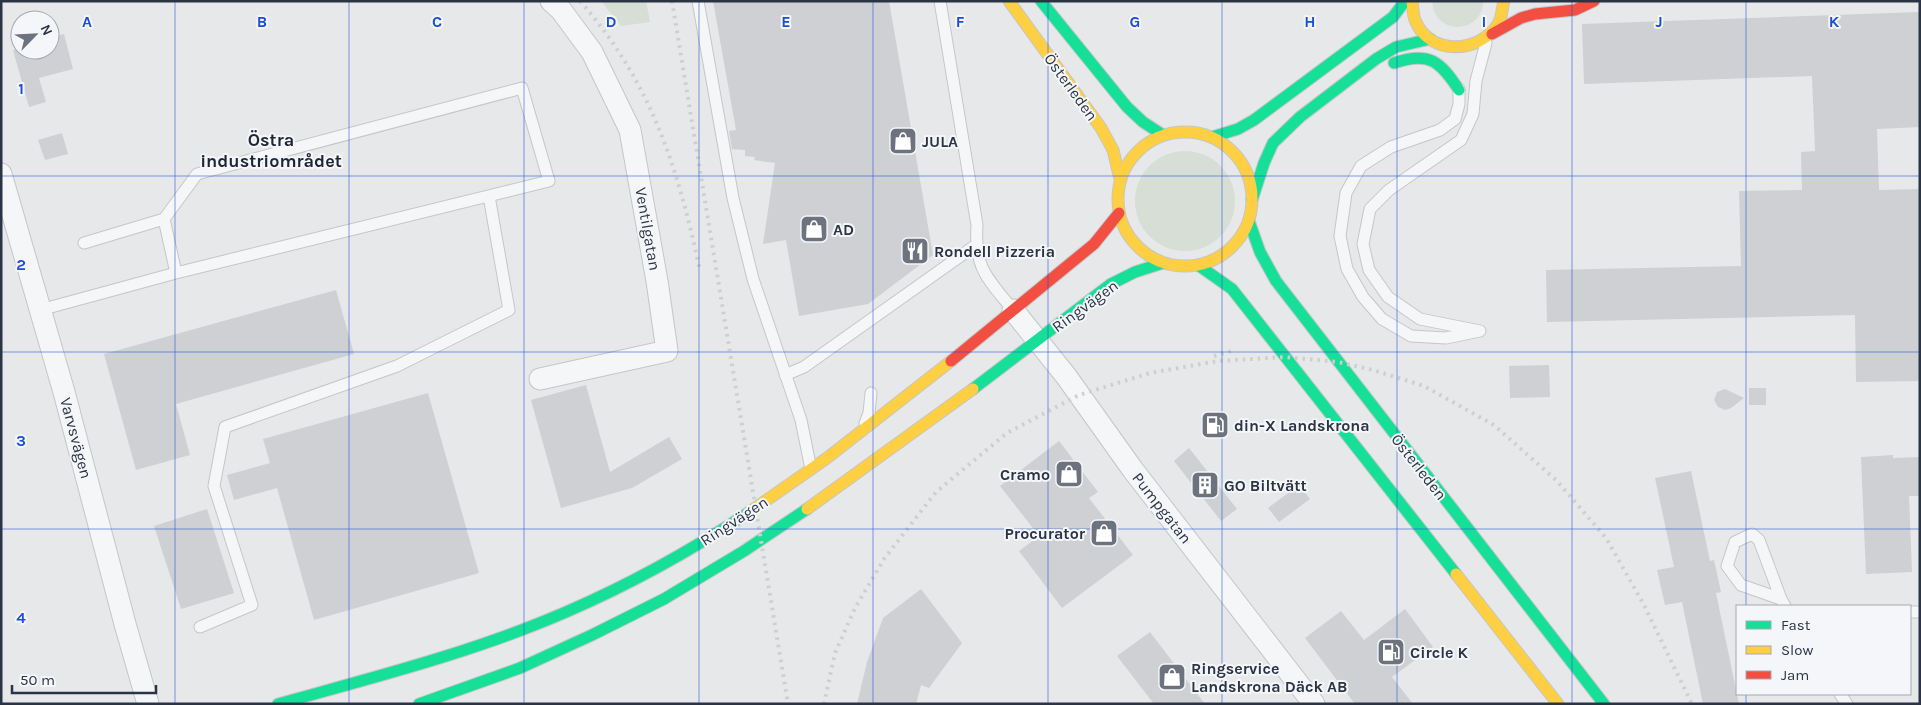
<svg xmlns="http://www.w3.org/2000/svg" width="1921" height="705" viewBox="0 0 1921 705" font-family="Karla,sans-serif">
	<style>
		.green { fill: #d6ded6 }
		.building { fill: #ced0d3 }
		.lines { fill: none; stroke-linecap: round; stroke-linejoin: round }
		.lane-casing { stroke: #c4c6c8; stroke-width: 13 }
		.street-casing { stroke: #c4c6c8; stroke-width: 23 }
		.fast-casing { stroke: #c4c6c8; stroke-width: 13 }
		.slow-casing { stroke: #c4c6c8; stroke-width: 13 }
		.jam-casing { stroke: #c4c6c8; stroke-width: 13 }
		.lane { stroke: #f5f6f7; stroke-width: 11 }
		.street { stroke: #f5f6f7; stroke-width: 21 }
		.fast { stroke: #16e098; stroke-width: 11 }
		.slow { stroke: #ffcf43; stroke-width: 11 }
		.jam { stroke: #f24e42; stroke-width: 11 }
		.rail { stroke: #cecfd2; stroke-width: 4; stroke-dasharray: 2.5 5; stroke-linecap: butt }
		.grid { fill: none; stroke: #1d4ed8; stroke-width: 1; stroke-opacity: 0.55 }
		.labels { text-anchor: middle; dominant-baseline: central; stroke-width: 4; stroke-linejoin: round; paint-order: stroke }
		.street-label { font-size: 16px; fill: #2b3445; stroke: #f4f6f9 }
		.poi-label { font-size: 16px; font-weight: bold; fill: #2b3445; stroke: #f4f6f9; text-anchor: start }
		.neighbourhood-label { font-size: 18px; font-weight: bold; fill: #1d2536; stroke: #f4f6f9 }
		.grid-label { font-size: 16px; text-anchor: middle; font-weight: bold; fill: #1d4ed8; stroke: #f4f6f9; stroke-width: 4; stroke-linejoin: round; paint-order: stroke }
	</style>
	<rect width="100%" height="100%" fill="#e6e8ea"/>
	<path class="green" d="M601,1H646L650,22L621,26Z
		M1432,1H1483C1484,28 1447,37 1435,13C1433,10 1433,5 1432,1Z
		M1135 201a50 50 0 1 1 100 0a50 50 0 1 1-100 0Z"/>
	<path class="building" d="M713,1H889L933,255L868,304L799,316L786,240L763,244L775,163L754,160L755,157L745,156V150L732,149L729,131L736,130Z
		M1920,12V127L1877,129L1879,190L1920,189V381L1856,382L1855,315L1547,322L1546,270L1741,266L1739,191L1802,190L1801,152L1815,151L1812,76L1584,84L1582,24Z
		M64,34L73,69L39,78L46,102L29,107L13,50H50V38Z
		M62,133L68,154L45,160L38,140Z
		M336,290L354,354L176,404L190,455L136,470L104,354Z
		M1549,365L1550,397L1510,398L1509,366Z
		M586,385L610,472L669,437L682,459L632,488L561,508L531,400Z
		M1749,388H1766V405H1749Z
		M1725,389L1744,398L1731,408L1725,410L1718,407L1714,400L1717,392Z
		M428,393L479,573L314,620L277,488L234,500L227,475L270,463L263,439Z
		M1059,441L1098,492L1089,498L1133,555L1062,608L1019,551L1039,536L1000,486Z
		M1189,448L1237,509L1221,521L1174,461Z
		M1893,455V458L1920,457V496H1909L1912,572L1866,574L1861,457Z
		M1691,471L1710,561L1714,560L1721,592L1716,593L1739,704H1703L1682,602L1665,605L1657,570L1674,567L1655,478Z
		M1299,485L1310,499L1279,522L1268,508Z
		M207,509L234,593L181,609L154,526Z
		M921,589L962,643L929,688L921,685L916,704H857L867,662L883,618Z
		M1405,609L1433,647L1392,677L1413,704H1355L1305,638L1341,611L1364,640Z
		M1150,632L1205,704H1154L1117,656Z"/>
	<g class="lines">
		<defs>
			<path id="lane" d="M698,1L733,198L753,279L801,420L811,469
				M940,1L977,225C974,268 987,278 1013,310
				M1459,89V104L1455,119L1440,130L1391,147L1361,166L1346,193L1340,236L1347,269L1363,297L1382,319L1411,336L1446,338L1480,331L1420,319L1388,297L1369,270L1363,244L1370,209L1389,190L1461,140L1473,114L1476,81L1486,43
				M84,243L164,219
				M40,310L176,273L549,181L522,88L197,174L164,219L176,273
				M785,375L804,367L976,245
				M865,423L869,413L871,393
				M1781,599L1741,585L1727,566L1735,542L1752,534L1759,540L1781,599L1785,606
				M1910,612H1920
				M200,627L252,605L214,486L225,427L397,366L509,310L489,196
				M1840,694L1847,704"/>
			<path id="street" d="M1,174L64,392L125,624L148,704
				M1013,310L1066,376L1133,470L1314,704
				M540,379L667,351L657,281L630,130L592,52L561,10L551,1"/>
			<path id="fast" d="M1041,1L1127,107L1143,122L1163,135
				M1394,63C1429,51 1440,61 1459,90
				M1212,137L1238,129L1254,120L1393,17L1405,1
				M1252,200L1264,163L1273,143L1300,117L1376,59L1396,47L1430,39
				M1249,221L1260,252L1276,281L1604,704
				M1198,265L1232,289L1456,574
				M973,389L1111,284L1135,272L1163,263
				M278,704C375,677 474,652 566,612C631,584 692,550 751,511
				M419,704L520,668L592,635L664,599L744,551L807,509"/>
			<path id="slow" d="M1009,1L1101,128L1113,150L1120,179
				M1412,1C1413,7 1413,15 1415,20C1429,56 1479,54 1498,24C1502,18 1502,8 1504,1
				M1118 199a67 67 0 1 1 134 0a67 67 0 1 1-134 0Z
				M807,509L973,389
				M751,511L827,458L951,361
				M1456,574L1558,704"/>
			<path id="jam" d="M1492,34L1521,18L1535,14L1575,10L1594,1
				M951,361L1094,244L1119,213"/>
		</defs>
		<use href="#lane" class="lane-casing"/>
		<use href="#street" class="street-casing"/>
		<use href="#fast" class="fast-casing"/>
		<use href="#slow" class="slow-casing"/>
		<use href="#jam" class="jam-casing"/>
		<use href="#lane" class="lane"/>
		<use href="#street" class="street"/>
		<use href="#fast" class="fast"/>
		<use href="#slow" class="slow"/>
		<use href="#jam" class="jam"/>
		<path class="rail" d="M580,1C651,82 678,167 700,271
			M672,1L788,704
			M1214,356L1235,350
			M824,704L835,653L855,608L884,559L936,492L1007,433L1079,395L1150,373L1218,361L1285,357L1338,362L1373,370L1424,386L1494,425L1557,481L1606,538L1644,605L1692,704"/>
	</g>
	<path class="grid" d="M175,1V704M349,1V704M524,1V704M699,1V704M873,1V704M1048,1V704M1222,1V704M1397,1V704M1572,1V704M1746,1V606M1,176H1920M1,352H1920M1,529H1920M1746,694V704"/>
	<defs>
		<symbol id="shop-square" viewBox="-11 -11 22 22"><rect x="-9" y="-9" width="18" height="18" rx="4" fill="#6c737f" stroke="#f4f6f9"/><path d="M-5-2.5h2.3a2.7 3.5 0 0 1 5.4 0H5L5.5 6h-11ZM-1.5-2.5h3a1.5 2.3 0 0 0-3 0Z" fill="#fff"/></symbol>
		<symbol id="restaurant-square" viewBox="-11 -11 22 22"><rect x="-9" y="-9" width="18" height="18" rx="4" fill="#6c737f" stroke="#f4f6f9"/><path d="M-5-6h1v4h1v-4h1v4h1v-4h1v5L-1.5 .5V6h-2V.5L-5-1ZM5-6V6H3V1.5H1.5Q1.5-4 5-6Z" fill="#fff"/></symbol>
		<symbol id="fuel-square" viewBox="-11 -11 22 22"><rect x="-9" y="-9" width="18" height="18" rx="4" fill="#6c737f" stroke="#f4f6f9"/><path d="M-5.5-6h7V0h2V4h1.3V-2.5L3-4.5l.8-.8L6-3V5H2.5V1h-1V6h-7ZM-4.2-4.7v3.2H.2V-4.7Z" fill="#fff"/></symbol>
		<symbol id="building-square" viewBox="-11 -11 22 22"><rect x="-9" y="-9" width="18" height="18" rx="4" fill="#6c737f" stroke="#f4f6f9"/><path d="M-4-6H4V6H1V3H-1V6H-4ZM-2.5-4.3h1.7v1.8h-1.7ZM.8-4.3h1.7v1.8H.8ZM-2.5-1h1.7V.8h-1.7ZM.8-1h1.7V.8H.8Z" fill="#fff"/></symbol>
	</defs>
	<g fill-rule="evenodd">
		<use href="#shop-square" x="887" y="125" width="32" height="32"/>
		<use href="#shop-square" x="798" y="213" width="32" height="32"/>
		<use href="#restaurant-square" x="899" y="235" width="32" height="32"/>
		<use href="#fuel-square" x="1199" y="409" width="32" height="32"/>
		<use href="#shop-square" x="1053" y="458" width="32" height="32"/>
		<use href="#building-square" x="1189" y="469" width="32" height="32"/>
		<use href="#shop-square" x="1088" y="517" width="32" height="32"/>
		<use href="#fuel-square" x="1375" y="636" width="32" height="32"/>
		<use href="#shop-square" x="1156" y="661" width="32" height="32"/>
	</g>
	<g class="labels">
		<g class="street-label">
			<text transform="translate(1071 87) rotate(54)">Österleden</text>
			<text transform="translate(648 229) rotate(80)">Ventilgatan</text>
			<text transform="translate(1085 306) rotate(-36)">Ringvägen</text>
			<text transform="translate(76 438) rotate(75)">Varvsvägen</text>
			<text transform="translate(1419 467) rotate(52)">Österleden</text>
			<text transform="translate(1162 508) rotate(52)">Pumpgatan</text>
			<text transform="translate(734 521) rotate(-33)">Ringvägen</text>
		</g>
		<g class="poi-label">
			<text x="922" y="141">JULA</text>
			<text x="833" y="229">AD</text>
			<text x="934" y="251">Rondell Pizzeria</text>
			<text x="1234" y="425">din-X Landskrona</text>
			<text x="1050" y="474" text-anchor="end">Cramo</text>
			<text x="1224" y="485">GO Biltvätt</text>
			<text x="1085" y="533" text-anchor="end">Procurator</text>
			<text x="1410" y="652">Circle K</text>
			<text x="1191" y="668">Ringservice<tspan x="1191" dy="18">Landskrona Däck AB</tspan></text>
		</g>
		<g class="neighbourhood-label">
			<text x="271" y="140">Östra<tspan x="271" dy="21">industriområdet</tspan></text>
		</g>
	</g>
	<g class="grid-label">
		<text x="87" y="27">A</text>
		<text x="262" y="27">B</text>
		<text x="437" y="27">C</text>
		<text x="611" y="27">D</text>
		<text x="786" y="27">E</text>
		<text x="960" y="27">F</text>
		<text x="1135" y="27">G</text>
		<text x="1310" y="27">H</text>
		<text x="1484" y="27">I</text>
		<text x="1659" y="27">J</text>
		<text x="1834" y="27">K</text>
		<text x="21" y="94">1</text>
		<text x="21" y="270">2</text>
		<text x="21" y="446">3</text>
		<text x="21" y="623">4</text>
	</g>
	<rect width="1921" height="705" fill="none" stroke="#2b3445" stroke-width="5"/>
	<rect x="1736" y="605" width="175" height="90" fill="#f4f6f9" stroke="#a4a8b1"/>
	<rect x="1746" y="621" width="25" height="8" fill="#16e098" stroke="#a4a8b1"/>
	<text x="1781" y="630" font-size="15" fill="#2b3445">Fast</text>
	<rect x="1746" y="646" width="25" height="8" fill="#ffcf43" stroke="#a4a8b1"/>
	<text x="1781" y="655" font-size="15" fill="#2b3445">Slow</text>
	<rect x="1746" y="671" width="25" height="8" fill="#f24e42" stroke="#a4a8b1"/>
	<text x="1781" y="680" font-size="15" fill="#2b3445">Jam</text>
	<g transform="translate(35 35) rotate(66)"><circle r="24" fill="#f4f6f9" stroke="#a4a8b1"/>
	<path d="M0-4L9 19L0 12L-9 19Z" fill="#6c737f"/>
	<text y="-8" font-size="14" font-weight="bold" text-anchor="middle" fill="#2b3445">N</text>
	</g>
	<path d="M12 685v8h144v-8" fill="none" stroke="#2b3445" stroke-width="2.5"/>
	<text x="20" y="685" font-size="15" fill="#2b3445" stroke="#f4f6f9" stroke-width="4" paint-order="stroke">50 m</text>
</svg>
